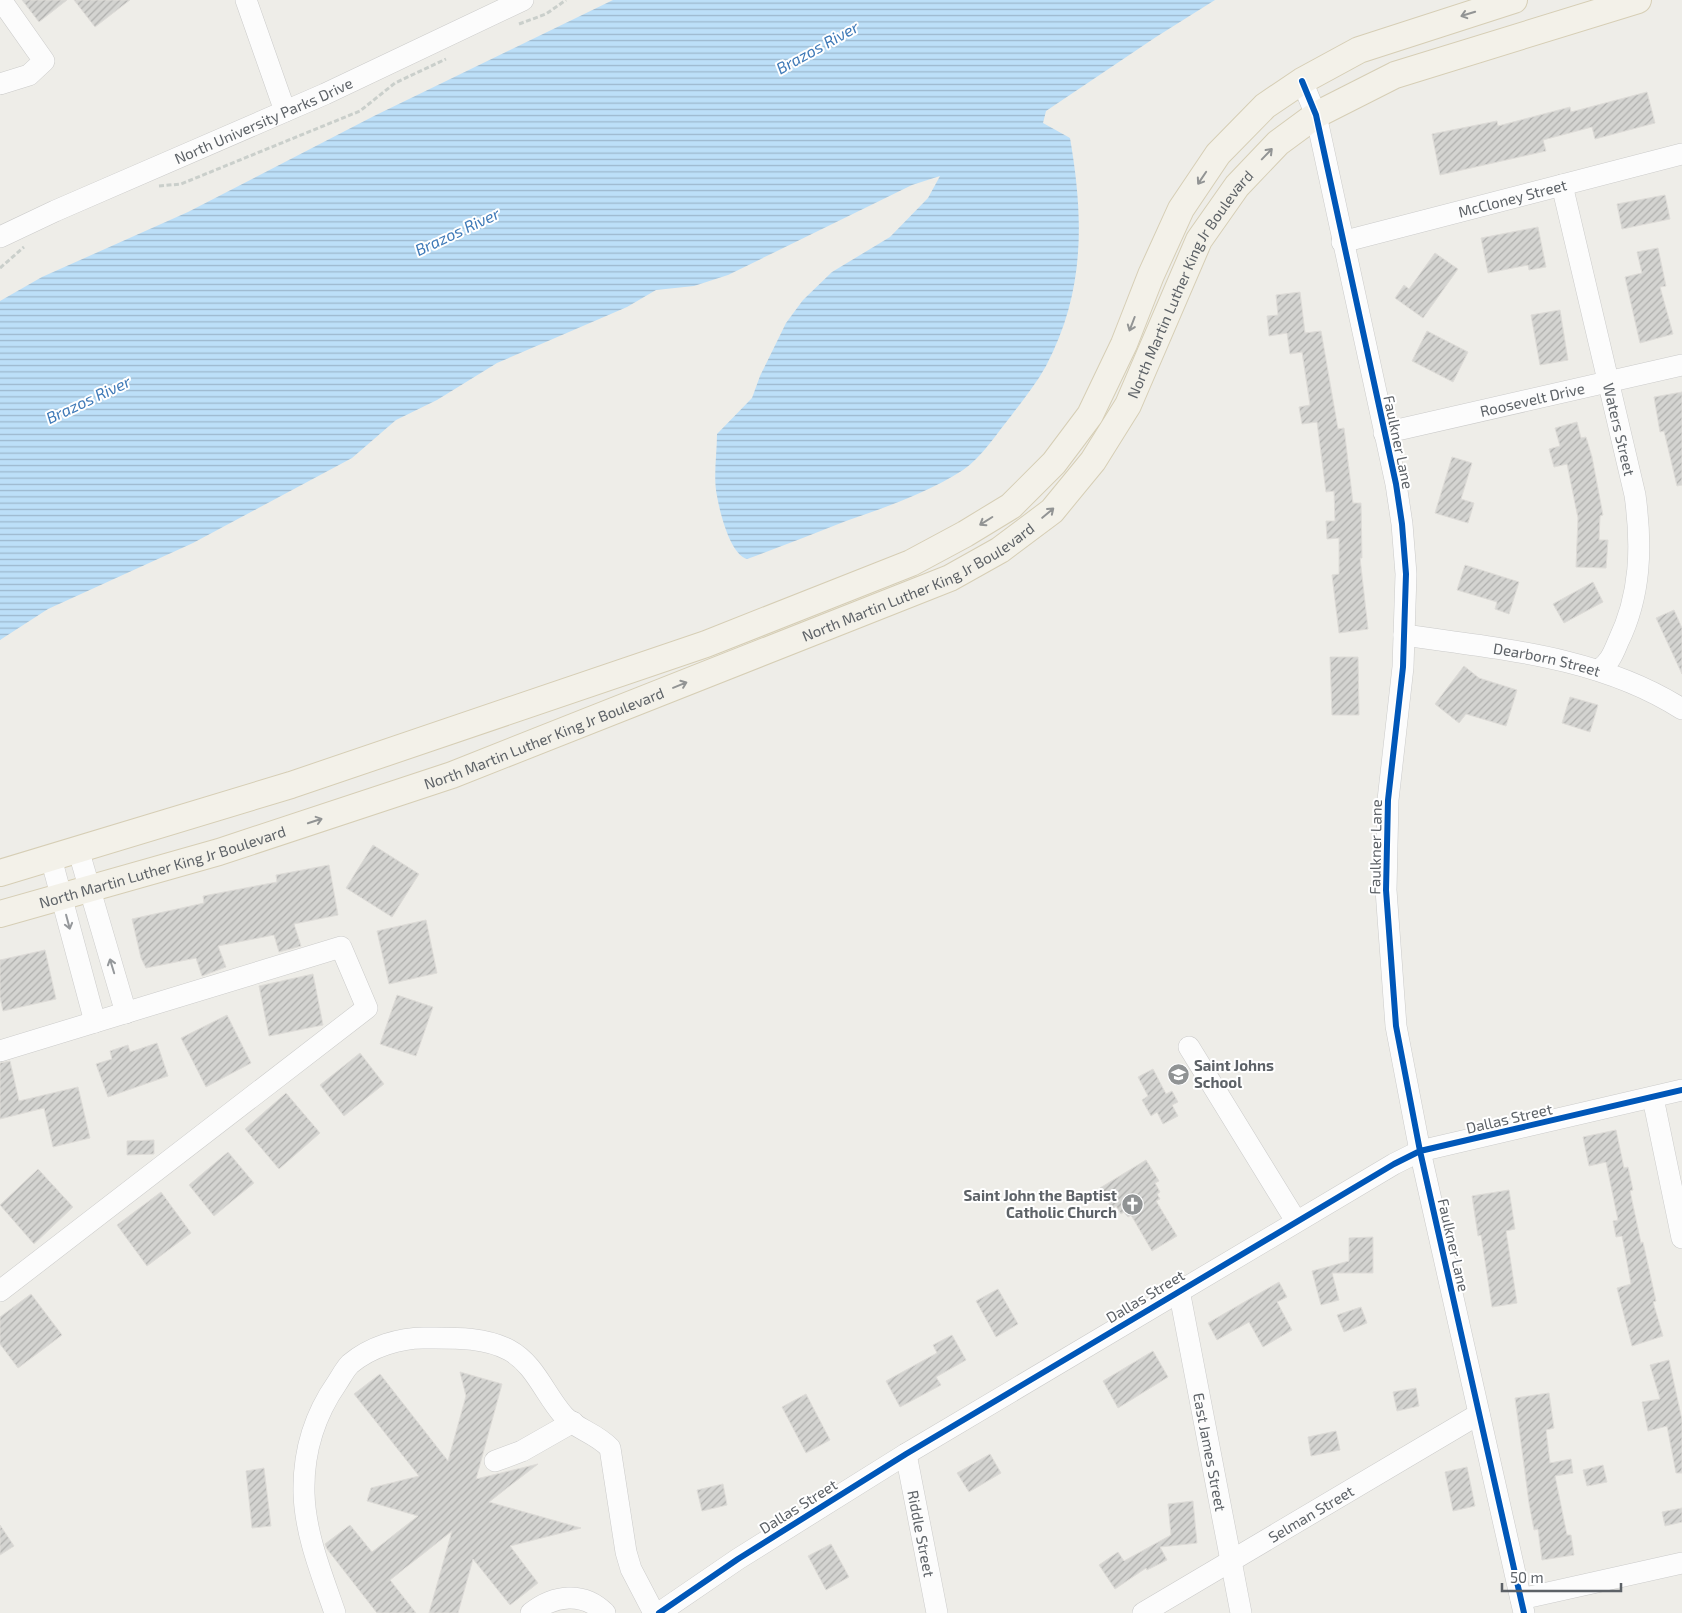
<svg xmlns="http://www.w3.org/2000/svg" width="1682" height="1613" viewBox="0 0 1682 1613" font-family="'Exo 2',sans-serif">
	<style>
		.water { fill: url(#water-rules) }
		.building { fill: url(#building-hatch); stroke: #dedcd8 }
		.lines { fill: none; stroke-linecap: round; stroke-linejoin: round }
		.minor-casing { stroke: #cbcbca; stroke-width: 22 }
		.major-casing { stroke: #d6ceb5; stroke-width: 28 }
		.path { stroke: #cacfcb; stroke-width: 3; stroke-dasharray: 5 2.5; stroke-linecap: butt }
		.minor { stroke: #fcfcfc; stroke-width: 21 }
		.major { stroke: #f3f1e9; stroke-width: 26 }
		.cycleway-casing { stroke: #fff; stroke-width: 9 }
		.cycleway { stroke: #0057b8; stroke-width: 6 }
		.oneway { stroke: #929494 }
		.oneway2 { stroke: #95989b }
		.labels { text-anchor: middle; dominant-baseline: central; stroke-width: 4; stroke-linejoin: round; paint-order: stroke }
		.street-label { font-size: 15px; fill: #5d6267; stroke: #fff }
		.poi-label { font-size: 15px; font-weight: bold; fill: #5d6267; stroke: #fff; text-anchor: start }
		.water-label { font-size: 16px; font-style: italic; fill: #3e79b7; stroke: #fff }
	</style>
	<defs>
		<pattern id="water-rules" width="6" height="5" patternUnits="userSpaceOnUse" patternTransform="scale(1.25)"><rect width="6" height="5" fill="#bcdff8"/><path d="M0 2.5h6" fill="none" stroke="#9cb8cd"/></pattern>
		<pattern id="building-hatch" width="6" height="6" patternUnits="userSpaceOnUse" patternTransform="scale(1.25)"><rect width="6" height="6" fill="#d4d4d1"/><path d="M-1 1l2-2M0 6l6-6M5 7l2-2" fill="none" stroke="#afafad"/></pattern>
	</defs>
	<rect width="100%" height="100%" fill="#eeede8"/>
	<path class="water" d="M613,0H1215L1156,37L1046,111L1043,123L1070,138C1084,219 1085,292 1046,366C1036,384 1023,400 1011,416C997,433 982,457 963,470C927,493 887,507 846,521C813,534 780,547 747,559C730,554 720,513 717,496C713,477 717,454 717,434L752,398L760,376L786,323L803,300L832,272L890,237L928,198L940,176L912,185L728,275L694,286L656,290L627,307L497,363L437,400L396,420L352,458L193,543L48,609L0,640V301L42,277L188,212L374,116Z"/>
	<path class="building" d="M22,0H67L39,22Z
		M74,0H130L95,27Z
		M1647,92L1655,123L1595,139L1592,127L1543,140L1546,151L1440,175L1432,134L1497,121L1498,126L1570,107L1571,112Z
		M1665,195L1670,219L1622,229L1617,204Z
		M1538,227L1546,267L1529,270L1528,265L1488,273L1481,238Z
		M1658,248L1666,286L1660,287L1673,334L1640,343L1625,277L1642,273L1637,252Z
		M1435,253L1458,269L1423,318L1395,298L1404,285L1409,289Z
		M1300,292L1305,333L1321,331L1338,429L1344,428L1353,503H1361L1362,558H1360L1368,629L1339,633L1332,575L1339,574V538L1327,539L1326,521H1335L1334,491L1326,492L1317,422L1302,424L1299,407L1310,405L1302,352L1290,354L1287,333L1269,336L1267,316L1278,315L1276,295Z
		M1560,310L1568,360L1540,365L1531,315Z
		M1427,331L1468,352L1453,382L1412,361Z
		M1682,392V485L1677,486L1664,431L1660,432L1654,397Z
		M1577,422L1581,438L1586,437L1592,457L1603,515L1600,516L1599,540H1608L1606,568L1576,567L1578,518L1567,464L1554,467L1549,449L1560,446L1555,428Z
		M1452,457L1472,463L1461,499L1474,503L1468,523L1435,513Z
		M1465,565L1519,582L1509,614L1495,609L1497,602L1457,590Z
		M1593,582L1603,602L1564,623L1553,604Z
		M1674,610L1682,628V674L1656,618Z
		M1330,657H1358L1359,715H1332Z
		M1464,666L1479,678L1517,690L1506,726L1466,714L1459,723L1435,704Z
		M1570,697L1598,705L1590,732L1562,723Z
		M373,845L419,874L392,917L346,888Z
		M329,865L338,915L294,924L301,946L279,952L274,935L218,946L226,967L202,976L196,958L146,968L141,958L132,919L204,903L203,896L277,882L276,875Z
		M426,920L437,973L389,984L377,931Z
		M45,950L56,999L3,1011L0,997V960Z
		M313,974L323,1025L269,1036L259,986Z
		M397,995L433,1007L416,1056L380,1044Z
		M227,1015L251,1063L206,1087L181,1038Z
		M157,1043L168,1076L108,1097L96,1064L112,1059L110,1051L128,1045L130,1052Z
		M360,1053L384,1084L344,1116L320,1085Z
		M10,1061L19,1101L78,1087L90,1138L53,1147L44,1108L0,1119V1063Z
		M1153,1069L1166,1094L1172,1091L1178,1102L1172,1105L1178,1116L1163,1124L1157,1112L1151,1116L1142,1100L1148,1096L1138,1077Z
		M286,1093L320,1133L279,1169L245,1129Z
		M1616,1130L1624,1168L1628,1167L1633,1190L1630,1191L1641,1243L1643,1242L1656,1301L1653,1302L1663,1336L1632,1346L1617,1288L1631,1284L1622,1236L1616,1237L1613,1221L1618,1220L1606,1162L1589,1166L1583,1137Z
		M154,1140V1154L127,1155V1141Z
		M228,1152L254,1183L214,1216L189,1185Z
		M1146,1160L1159,1181L1155,1183L1160,1192L1157,1194L1160,1199L1156,1201L1177,1236L1152,1251L1131,1215L1128,1217L1124,1212L1121,1214L1116,1206L1112,1209L1100,1188Z
		M38,1169L73,1207L34,1244L0,1205Z
		M1509,1190L1515,1229L1506,1231L1517,1303L1492,1307L1481,1235L1478,1236L1472,1196Z
		M161,1192L191,1233L147,1266L117,1225Z
		M1373,1237V1273H1332L1339,1300L1321,1305L1312,1271L1349,1261V1238Z
		M1279,1282L1287,1297L1277,1302L1292,1330L1263,1347L1249,1322L1217,1340L1208,1323Z
		M998,1289L1018,1324L996,1337L976,1301Z
		M31,1294L62,1335L18,1368L0,1344V1317Z
		M1361,1307L1367,1323L1344,1332L1337,1315Z
		M952,1335L966,1360L936,1377L941,1385L900,1407L886,1381L937,1353L933,1345Z
		M1153,1351L1168,1377L1118,1408L1103,1381Z
		M1669,1360L1682,1420V1473H1676L1667,1426L1648,1431L1642,1402L1660,1399L1650,1365Z
		M460,1372L502,1384L476,1479L538,1464L489,1502L581,1528L510,1546L538,1583L510,1605L473,1559L458,1613H429L452,1531L390,1580L416,1613H377L327,1549L325,1544L350,1525L372,1552L418,1516L367,1501L371,1488L419,1476L354,1394L380,1374L448,1461L466,1396Z
		M1416,1388L1419,1406L1397,1411L1393,1392Z
		M1549,1393L1554,1428L1546,1430L1550,1463L1571,1459L1573,1473L1555,1476L1567,1535H1571L1574,1555L1542,1560L1538,1529L1534,1530L1529,1503L1515,1398Z
		M806,1394L830,1440L806,1453L782,1407Z
		M1336,1431L1340,1450L1311,1456L1308,1437Z
		M990,1454L1001,1473L969,1492L957,1473Z
		M1603,1465L1607,1482L1587,1486L1583,1470Z
		M1467,1467L1475,1506L1453,1511L1445,1472Z
		M264,1468L271,1526L252,1528L246,1471Z
		M723,1484L727,1505L702,1511L697,1490Z
		M1193,1501L1197,1543L1160,1547L1167,1560L1147,1570L1146,1568L1115,1589L1099,1565L1118,1552L1124,1561L1171,1535L1168,1504Z
		M1682,1508V1522L1665,1526L1662,1512Z
		M0,1525L14,1546L0,1555Z
		M831,1544L849,1577L826,1590L808,1556Z"/>
	<g class="lines">
		<defs>
			<g id="minor">
				<path d="M246,0L285,111"/>
				<path d="M1302,81L1316,115L1396,484L1402,524L1406,574L1403,667L1388,800L1386,890L1396,1026L1420,1151L1524,1613"/>
				<path d="M0,84L29,75L44,61L1,0"/>
				<path id="s1" d="M1562,185L1635,495C1642,546 1641,595 1618,642C1613,654 1610,662 1599,670"/>
				<path id="s2" d="M0,237L55,211L325,94L523,0"/>
				<path id="s3" d="M1342,242L1682,154"/>
				<path id="s4" d="M1384,433L1682,365"/>
				<path id="s5" d="M1404,635C1499,649 1599,656 1682,709"/>
				<path d="M78,849L126,1013"/>
				<path d="M51,858L95,1022"/>
				<path d="M1189,1047L1296,1221"/>
				<path d="M0,1051L341,947L367,1008L0,1291"/>
				<path d="M1653,1098L1682,1238"/>
				<path id="s6" d="M1179,1290L1241,1613"/>
				<path id="s7" d="M906,1454L937,1613"/>
				<path d="M495,1461L522,1451L573,1422"/>
				<path d="M1521,1599L1682,1563"/>
				<path d="M335,1613C322,1575 305,1534 304,1493C303,1452 314,1416 337,1383C341,1377 345,1369 350,1364C370,1347 401,1337 427,1338C454,1338 484,1337 509,1350C535,1364 545,1395 564,1416C576,1429 596,1433 610,1448L626,1552L631,1569L654,1613"/>
				<path d="M531,1613C554,1595 583,1591 605,1613"/>
				<path d="M659,1613L738,1559L906,1454L1394,1164L1420,1151L1682,1090"/>
				<path id="s8" d="M1143,1613L1479,1414"/>
			</g>
			<g id="major">
				<path d="M0,873L291,785L706,644L911,563L965,534L1011,506L1054,463L1090,415L1124,344L1151,275L1181,209L1218,154L1265,106L1302,81L1359,50L1514,0"/>
				<path id="s9" d="M0,914L219,852L452,775L950,578L1000,550L1052,511L1093,461L1128,405L1199,240L1237,186L1278,143L1316,115L1395,75L1638,0"/>
			</g>
		</defs>
		<use href="#minor" class="minor-casing"/>
		<use href="#major" class="major-casing"/>
		<path class="path" d="M519,24L546,14L566,0
			M159,186L181,184L360,111L395,83L446,59
			M0,268L24,247"/>
		<use href="#minor" class="minor"/>
		<use href="#major" class="major"/>
		<defs>
			<path id="cycleway" d="M1302,81L1316,115L1396,484L1402,524L1406,574L1403,667L1388,800L1386,890L1396,1026L1420,1151L1524,1613
				M659,1613L738,1559L906,1454L1394,1164L1420,1151L1682,1090"/>
		</defs>
		<use href="#cycleway" class="cycleway-casing"/>
		<use href="#cycleway" class="cycleway"/>
	</g>
	<defs><path id="oneway-shaft" d="M-6 0H5M1.5-3L5.5 0L1.5 3" fill="none" stroke-width="1.6" stroke-linecap="round" stroke-linejoin="round" transform="scale(1.25)"/></defs>
	<g class="oneway">
		<use href="#oneway-shaft" transform="translate(1468 14) rotate(163)"/>
		<use href="#oneway-shaft" transform="translate(1267 154) rotate(-46)"/>
		<use href="#oneway-shaft" transform="translate(1202 178) rotate(124)"/>
		<use href="#oneway-shaft" transform="translate(1132 324) rotate(111)"/>
		<use href="#oneway-shaft" transform="translate(1048 513) rotate(-40)"/>
		<use href="#oneway-shaft" transform="translate(986 521) rotate(148)"/>
		<use href="#oneway-shaft" transform="translate(680 685) rotate(-22)"/>
		<use href="#oneway-shaft" transform="translate(315 821) rotate(-18)"/>
	</g>
	<g class="oneway2">
		<use href="#oneway-shaft" transform="translate(68 922) rotate(75)"/>
		<use href="#oneway-shaft" transform="translate(112 966) rotate(-107)"/>
	</g>
	<defs>
		<symbol id="school-disc" viewBox="-11 -11 22 22"><circle r="9.5" fill="#909394" stroke="#fff"/><path d="M0-5L7-2L0 1L-7-2ZM-4 1L0 2.5L4 1V4Q0 6-4 4Z" fill="#fff"/></symbol>
		<symbol id="church-disc" viewBox="-11 -11 22 22"><circle r="9.5" fill="#909394" stroke="#fff"/><path d="M-1.2-6h2.4v3.5h3.3v2.4h-3.3V6h-2.4V-.1h-3.3v-2.4h3.3Z" fill="#fff"/></symbol>
	</defs>
	<g fill-rule="evenodd">
		<use href="#school-disc" x="1166" y="1062" width="25" height="25"/>
		<use href="#church-disc" x="1120" y="1192" width="25" height="25"/>
	</g>
	<g class="labels">
		<g class="street-label">
			<text stroke="none"><textPath href="#s2" startOffset="288">North University Parks Drive</textPath></text>
			<text stroke="none"><textPath href="#s3" startOffset="176">McCloney Street</textPath></text>
			<text stroke="none"><textPath href="#s9" startOffset="1398">North Martin Luther King Jr Boulevard</textPath></text>
			<text stroke="none"><textPath href="#s4" startOffset="152">Roosevelt Drive</textPath></text>
			<text stroke="none"><textPath href="#s1" startOffset="251">Waters Street</textPath></text>
			<text transform="translate(1399 442) rotate(78)">Faulkner Lane</text>
			<text stroke="none"><textPath href="#s9" startOffset="978">North Martin Luther King Jr Boulevard</textPath></text>
			<text stroke="none"><textPath href="#s5" startOffset="145">Dearborn Street</textPath></text>
			<text stroke="none"><textPath href="#s9" startOffset="572">North Martin Luther King Jr Boulevard</textPath></text>
			<text transform="translate(1375 847) rotate(-89)">Faulkner Lane</text>
			<text stroke="none"><textPath href="#s9" startOffset="169">North Martin Luther King Jr Boulevard</textPath></text>
			<text transform="translate(1509 1118) rotate(-13)">Dallas Street</text>
			<text transform="translate(1454 1245) rotate(77)">Faulkner Lane</text>
			<text transform="translate(1145 1296) rotate(-31)">Dallas Street</text>
			<text stroke="none"><textPath href="#s6" startOffset="165">East James Street</textPath></text>
			<text transform="translate(798 1506) rotate(-32)">Dallas Street</text>
			<text stroke="none"><textPath href="#s8" startOffset="195">Selman Street</textPath></text>
			<text stroke="none"><textPath href="#s7" startOffset="81">Riddle Street</textPath></text>
		</g>
		<g class="poi-label">
			<text x="1194" y="1065">Saint Johns<tspan x="1194" dy="17">School</tspan></text>
			<text x="1117" y="1195" text-anchor="end">Saint John the Baptist<tspan x="1117" dy="17">Catholic Church</tspan></text>
		</g>
		<g class="water-label">
			<text transform="translate(817 47) rotate(-29)">Brazos River</text>
			<text transform="translate(457 231) rotate(-25)">Brazos River</text>
			<text transform="translate(88 399) rotate(-25)">Brazos River</text>
		</g>
	</g>
	<path d="M1502 1583v8h119v-8" fill="none" stroke="#5d6267" stroke-width="2.5"/>
	<text x="1510" y="1583" font-size="15" fill="#5d6267" stroke="#ffffff" stroke-width="4" paint-order="stroke">50 m</text>
</svg>
